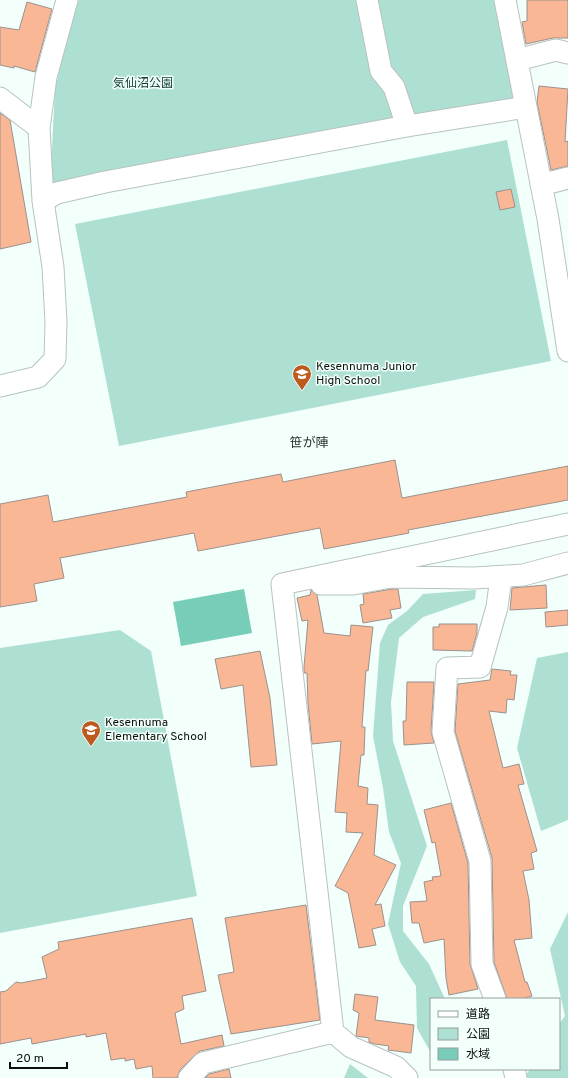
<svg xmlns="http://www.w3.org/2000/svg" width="568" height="1078" viewBox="0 0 568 1078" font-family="Overpass,'Noto Sans JP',sans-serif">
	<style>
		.green { fill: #ade0d2 }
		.water { fill: #77cdb8 }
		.building { fill: #fab796; stroke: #9b918c }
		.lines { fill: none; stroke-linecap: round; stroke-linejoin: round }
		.minor-casing { stroke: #b7c3bf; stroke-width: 23 }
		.minor { stroke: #fff; stroke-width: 21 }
		.labels { text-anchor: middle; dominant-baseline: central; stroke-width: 3; stroke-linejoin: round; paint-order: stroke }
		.park-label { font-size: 12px; fill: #133b32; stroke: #f2fffb }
		.poi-label { font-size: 12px; fill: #0b0f0e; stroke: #f2fffb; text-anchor: start }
		.neighbourhood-label { font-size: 13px; fill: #2a3431; stroke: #f2fffb }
	</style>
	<rect width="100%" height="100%" fill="#f2fffb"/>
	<path class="green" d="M79,0H495L514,98L50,188L55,89L72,17Z
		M507,140L551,361L119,446L75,224Z
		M476,590L475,599L423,617L399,638L391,702L393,741L427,846L403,906V931L429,964L445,999H431V1053L417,1028L416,986L400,962L388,924L401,863L389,832L383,788L373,736L380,643L388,625L407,611L423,594Z
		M120,630L151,651L197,896L0,933V648Z
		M568,652V820L541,831L517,748L537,658Z
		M568,912V1078H524L530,1069H559V1024L565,1016L550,949Z
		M350,1064L368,1078H344Z"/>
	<path class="water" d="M244,589L252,633L181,646L173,602Z"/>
	<path class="building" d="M527,0H568V38H553L526,44L522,22L527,21Z
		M27,2L52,9L35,72L14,66V68L0,65V27L19,30Z
		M539,86L568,89L565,142L568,141V166L551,170L537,102Z
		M0,113L10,120L31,242L0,249Z
		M511,189L515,207L500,210L496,192Z
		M395,460L402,498L568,466V500L408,530L409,533L324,549L320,528L198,551L194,533L60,558L64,578L34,584L37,601L0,607V504L48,495L53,522L187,497L186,492L281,474L283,482Z
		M546,585L547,608L510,610L512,588Z
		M392,589H398L401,608L390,610L392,618L363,623L360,605L364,604L363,594Z
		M311,590L317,595L324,633L350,636L351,625L373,627L368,671L366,670L362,727H365L364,755H361L358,786L368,788L367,804L378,805L374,855L396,865L375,905L381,904L385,926L372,929L376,945L359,948L348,893L335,886L363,833L346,832L347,813L335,812L341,741L312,744L308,703L307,673H304V667L308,620L302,621L297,598L310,595Z
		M568,610V625L546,627L545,612Z
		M439,624H477V633L472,651L433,650V627H439Z
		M260,651L270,698L277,765L251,767L243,685L221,689L215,659Z
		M492,669L511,671L510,675H517L514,700L507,699L506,713L489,711L503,768L519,764L524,784L518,785L537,851L531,853L534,869L523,871L529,900L532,938L514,940L525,982H527L532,996L522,999H507L494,962L492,858L455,731L458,684L490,680Z
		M407,682H434L431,731L434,743L404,745L403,721H406Z
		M451,803L468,863L470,964L478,989L449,995L446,978L444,939L424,943L419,923H412L410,902L427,901L424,882L433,880L432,877L441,876L435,842L432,843L424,810Z
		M306,905L320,1020L231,1034L218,975L234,972L225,918Z
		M192,918L206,991L182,996L184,1009L175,1013L181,1044L222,1035L224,1046L200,1051L195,1055L180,1070L177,1078H153L152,1066L136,1069L134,1059L125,1061V1058L111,1060L106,1033L86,1037V1034L32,1044L31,1038L0,1044V992L6,991L16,982L21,983L47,978L42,957L59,949L58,942Z
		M355,994L378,997L375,1020L414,1025L411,1053L388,1050L389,1046L375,1044L369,1042V1038L356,1036L359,1013L353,1010Z
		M229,1069L231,1078H205L209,1074Z"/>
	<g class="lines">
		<defs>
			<path id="minor" d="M367,0L381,71L394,87L407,126
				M505,0L548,219L568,351
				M517,60L556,50L568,53
				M0,98L39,128
				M541,185L568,178
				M43,201L57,193L105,182L407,126L526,107
				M0,386L38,377L55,359L56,322L53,267L43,201L39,128L46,77L67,0
				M321,584H353L391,577L475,578L523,575L568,563
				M495,999L482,964L480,861L443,732L447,668L480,667L497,607L501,577
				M514,1069L516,1078
				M189,1078L203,1063L333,1032
				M407,1078L396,1067L351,1047L333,1032L282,584L568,524"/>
		</defs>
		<use href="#minor" class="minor-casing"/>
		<use href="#minor" class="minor"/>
	</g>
	<defs>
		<symbol id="school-pin" viewBox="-11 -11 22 30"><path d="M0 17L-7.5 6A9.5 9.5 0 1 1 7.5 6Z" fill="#bd5b1f" stroke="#f2fffb"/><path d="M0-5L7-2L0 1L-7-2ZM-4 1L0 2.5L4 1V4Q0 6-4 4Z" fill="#fff"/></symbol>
	</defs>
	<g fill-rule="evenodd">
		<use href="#school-pin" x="291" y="363" width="22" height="30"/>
		<use href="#school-pin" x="80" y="719" width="22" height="30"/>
	</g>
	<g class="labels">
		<g class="park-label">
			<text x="143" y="84">気仙沼公園</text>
		</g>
		<g class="poi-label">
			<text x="316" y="367">Kesennuma Junior<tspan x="316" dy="14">High School</tspan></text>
			<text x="105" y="723">Kesennuma<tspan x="105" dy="14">Elementary School</tspan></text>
		</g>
		<g class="neighbourhood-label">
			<text x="309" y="444">笹が陣</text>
		</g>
	</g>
	<rect x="430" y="998" width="130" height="72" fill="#f2fffb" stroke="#969f9c"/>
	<rect x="438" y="1011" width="20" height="6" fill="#ffffff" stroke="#969f9c"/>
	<text x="466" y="1018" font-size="12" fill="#0b0f0e">道路</text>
	<rect x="438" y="1028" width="20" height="12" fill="#ade0d2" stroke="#969f9c"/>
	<text x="466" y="1038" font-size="12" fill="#0b0f0e">公園</text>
	<rect x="438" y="1048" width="20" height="12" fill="#77cdb8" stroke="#969f9c"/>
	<text x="466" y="1058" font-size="12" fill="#0b0f0e">水域</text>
	<path d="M10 1062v6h57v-6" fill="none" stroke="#0b0f0e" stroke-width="2"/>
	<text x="16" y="1062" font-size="12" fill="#0b0f0e" stroke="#f2fffb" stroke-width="3" paint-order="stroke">20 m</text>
</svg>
